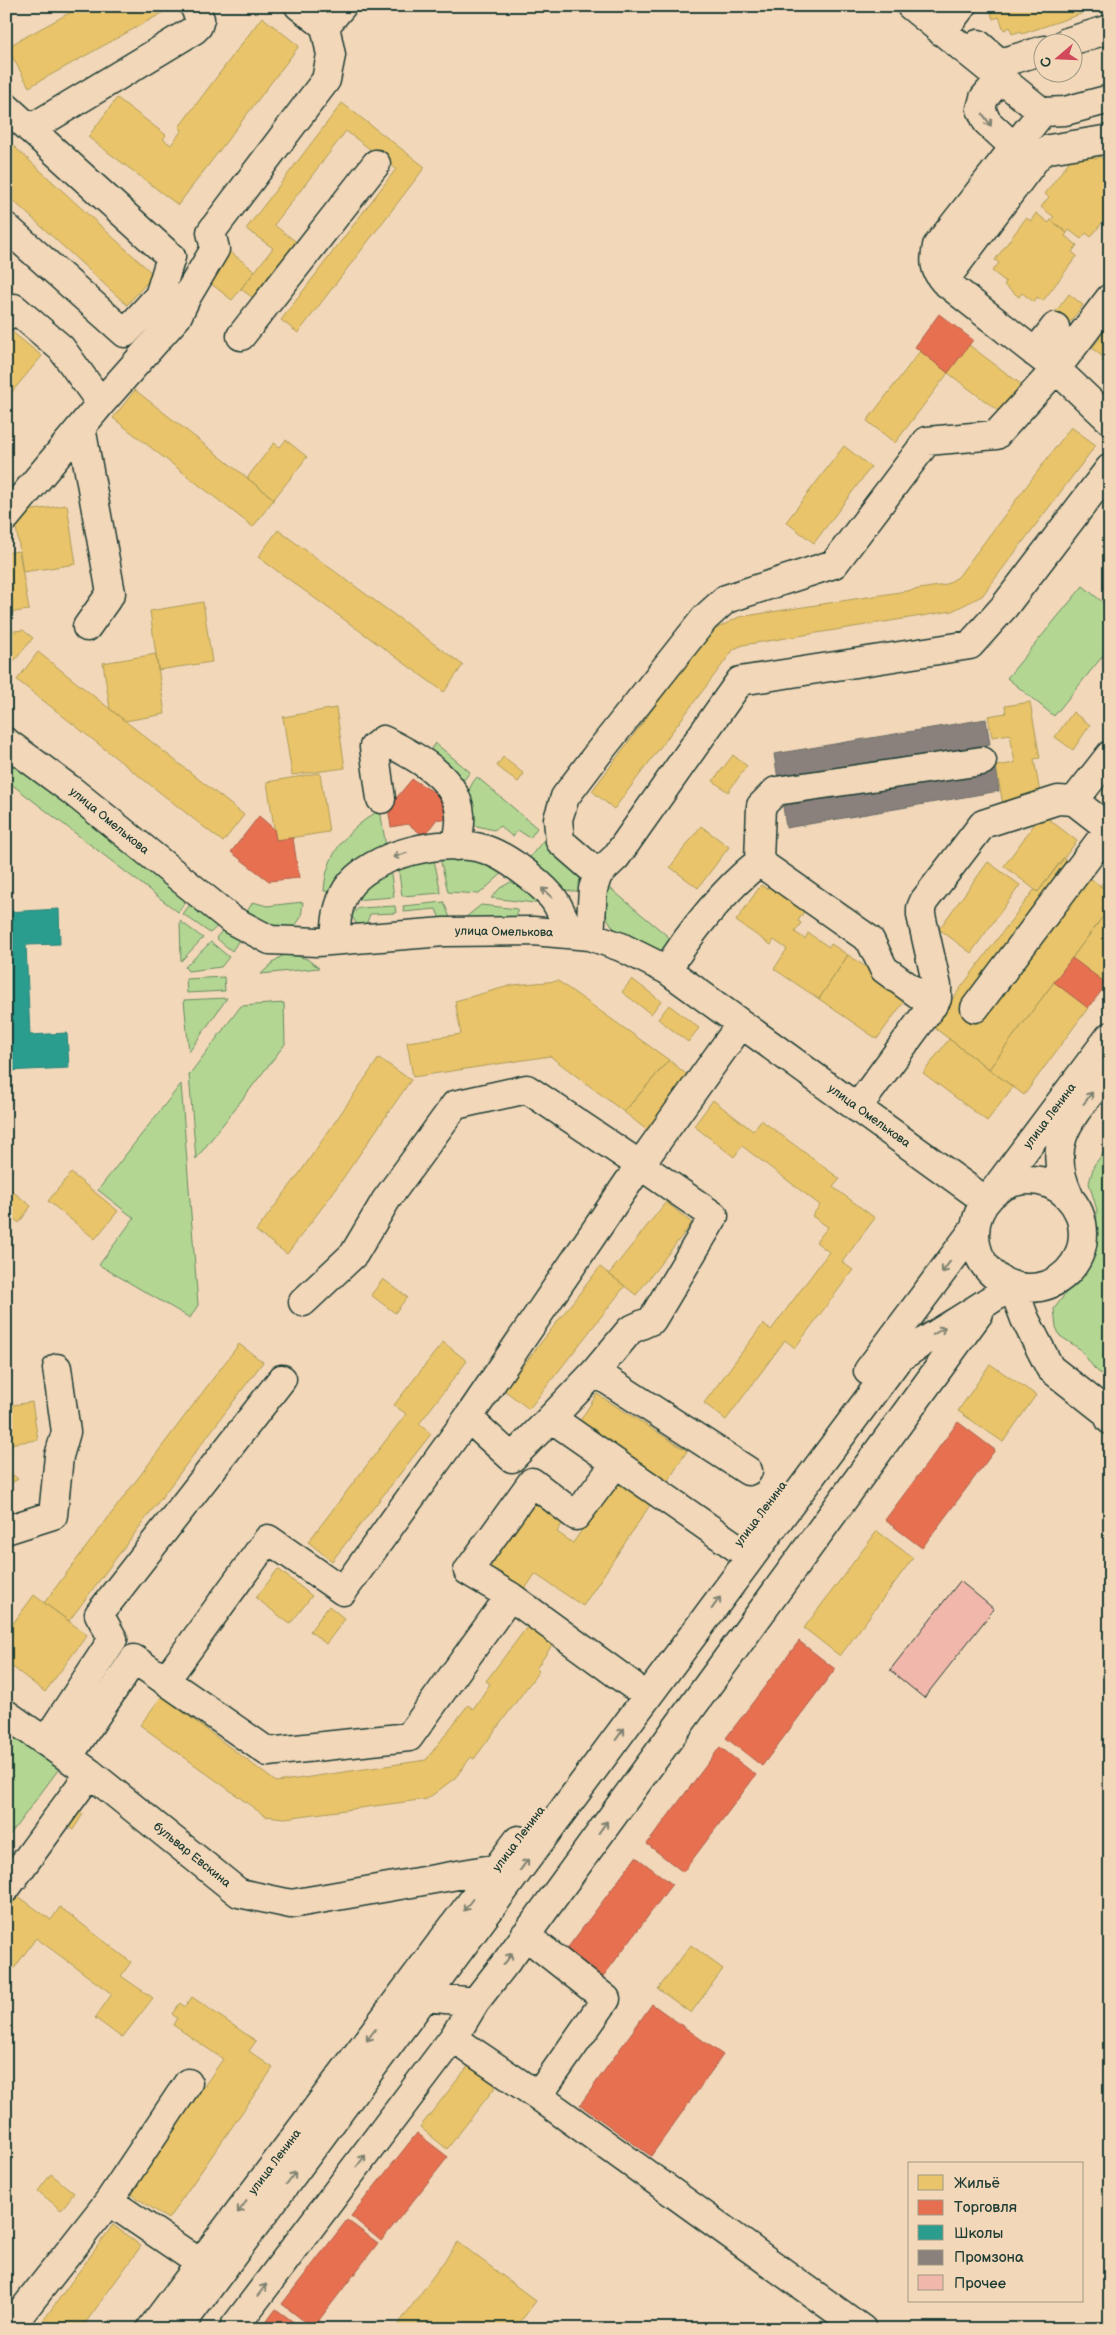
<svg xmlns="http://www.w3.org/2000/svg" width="1116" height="2335" viewBox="0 0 1116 2335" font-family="'Balsamiq Sans',sans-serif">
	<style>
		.green { fill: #b3d792; stroke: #698a63 }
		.homes { fill: #e9c46a; stroke: #ac9c5a }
		.shops { fill: #e76f51; stroke: #ab6048 }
		.schools { fill: #2a9d8f; stroke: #278074 }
		.industry { fill: #8a817c; stroke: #6a6d66 }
		.building { fill: #f1b7ab; stroke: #1f3d34 }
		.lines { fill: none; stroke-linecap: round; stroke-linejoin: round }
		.minor-casing { stroke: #1f3d34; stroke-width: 31 }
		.minor { stroke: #f2d7b9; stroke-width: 28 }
		.oneway { stroke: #7e8270 }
		.labels { text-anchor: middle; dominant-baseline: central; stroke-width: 5; stroke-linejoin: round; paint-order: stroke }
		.street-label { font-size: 12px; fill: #1f3d34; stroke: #f2d7b9 }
	</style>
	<rect width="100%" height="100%" fill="#f2d7b9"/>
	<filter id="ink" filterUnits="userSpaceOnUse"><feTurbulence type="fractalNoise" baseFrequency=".02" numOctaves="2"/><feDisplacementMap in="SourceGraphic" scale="10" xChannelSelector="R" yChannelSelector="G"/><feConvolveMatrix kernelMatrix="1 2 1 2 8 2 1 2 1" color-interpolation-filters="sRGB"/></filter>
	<g filter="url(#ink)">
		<path class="green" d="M1083,586L1110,608V647L1054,716L1007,678Z
			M435,743L470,772L464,780L429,753Z
			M6,751L190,895L178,912L6,780Z
			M477,777L537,828L530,838L518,830L513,837L500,826L494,830L473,825C468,807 463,793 477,777Z
			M380,810L386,847L334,892L324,891C326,853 348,829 380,810Z
			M546,837L583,868V890C559,896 544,876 526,862Z
			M465,856L505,871L479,894L448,892L440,858Z
			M434,860L441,893L402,896L398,865Z
			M390,867L394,897L352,900L354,893Z
			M516,879L543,904L491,898L500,888Z
			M604,883L677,944L669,951L657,954C620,935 600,931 604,883Z
			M194,899L223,921L210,933L183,914Z
			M253,902L267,906L303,902L301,917L294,928C276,929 262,922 246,913Z
			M444,902L450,918L442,924L436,909L404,912L403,906Z
			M481,905L517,909V921H461Z
			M395,906L396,913L370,914L364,930L356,923L351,915L359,908Z
			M180,921L203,938L181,961Z
			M227,925L239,940L232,951L216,938Z
			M211,942L229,957L221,967L188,971L185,967Z
			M287,953L307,959L319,968L261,974L276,960Z
			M224,977L225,991L187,993L186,979Z
			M227,998L189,1052L184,1000Z
			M284,1003L285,1044L196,1159L189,1075L241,1006Z
			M181,1084L198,1305L190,1318L99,1265L134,1218L98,1190Z
			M1110,1145V1382L1094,1368L1080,1349L1060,1336L1056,1327L1054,1309L1076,1279L1089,1255L1096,1234L1097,1210L1089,1183L1094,1165Z
			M6,1725L61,1766L6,1840Z"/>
		<path class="homes" d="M82,6L173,7L29,87L7,47Z
			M994,6H1087V7L1079,10L1081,14L1022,34L1021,31L1012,34L1010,27L1004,30L999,17L993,19L991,13L995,11Z
			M262,17L299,46L178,205L88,137L117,98L166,135L163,139L171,145L182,130L179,127Z
			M342,103L425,167L298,333L281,320L396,169L346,131L274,225L307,250L257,301L241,289L273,248L246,229Z
			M6,139L154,275L127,305L6,194Z
			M1084,149L1097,159L1099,156L1110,164V212L1091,237L1086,233L1081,239L1069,230L1067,233L1051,220L1054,217L1041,207L1049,197L1045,194L1076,152Z
			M1036,213L1049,223L1051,220L1067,233L1065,236L1077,245L1072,252L1077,256L1043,301L1037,297L1034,302L1022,293L1019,297L1004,285L1006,282L992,271L999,263L995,260L1026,218L1031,221Z
			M229,251L255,271L232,300L206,280Z
			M1069,294L1083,305L1062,333L1048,322Z
			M1110,316V367L1102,361L1104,358L1092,348L1100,338L1096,335Z
			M6,327L42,356L6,399Z
			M969,345L1030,391L1009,419L948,373Z
			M920,351L948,373L895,443L867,421Z
			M135,390L274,499L253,527L113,418Z
			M1071,427L1096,445L982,596L952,611L743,645L734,649L614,809L592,791L710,632L739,617L945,585L958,577Z
			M286,440L307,457L274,499L247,478L274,443L280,447Z
			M844,446L871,467L814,543L786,522Z
			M67,505L76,564L23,572L14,513Z
			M278,530L463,665L444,692L258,557Z
			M19,551L29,610L6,613V553Z
			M203,602L212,662L158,670L150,611Z
			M23,630L33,638L6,671V632Z
			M38,652L244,815L223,842L17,680Z
			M156,654L165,714L125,721L110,709L103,663Z
			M1030,702L1040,758L1034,759L1041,799L1003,805L996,766L1015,763L1010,734L992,737L988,716L1006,713L1005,706Z
			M336,708L345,768L292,775L283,717Z
			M1073,712L1090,725L1073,750L1055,737Z
			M733,755L747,766L728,792L713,781Z
			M503,757L524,774L518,782L497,766Z
			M320,773L329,832L276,840L267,782Z
			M1042,814L1077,841L1038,892L1004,866Z
			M701,826L729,847L698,888L670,867Z
			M1063,858L1110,893V907L989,1069L932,1026L1034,890L1038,892Z
			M988,862L1020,885L971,953L939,929Z
			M1110,873V893L1100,886Z
			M761,885L767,889L770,885L808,905L798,921L801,923L795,932L805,939L808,933L829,947L831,944L848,955L819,999L774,969L787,949L774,940L771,945L736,921Z
			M1110,907V980L1107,984L1072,958Z
			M848,955L908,996L877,1039L819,999Z
			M632,979L661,1001L651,1014L622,992Z
			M558,981L669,1060L624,1112L550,1056L413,1077L407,1042L461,1034L455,1001L513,985Z
			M1054,982L1088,1008L1024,1095L989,1069Z
			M669,1005L699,1028L688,1042L658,1019Z
			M949,1039L1013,1087L987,1121L923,1073Z
			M379,1058L411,1080L330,1197L287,1254L256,1231L299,1174Z
			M669,1060L691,1078L648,1131L624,1112Z
			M713,1100L753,1131L761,1120L840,1179L833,1187L875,1218L842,1262L853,1270L795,1348L785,1340L726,1420L704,1403L763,1324L771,1330L829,1252L816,1242L828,1227L812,1216L820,1205L742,1146L734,1157L694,1126Z
			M71,1173L118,1211L95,1239L48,1201Z
			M12,1191L31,1206L19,1223L6,1213V1199Z
			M666,1202L692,1223L636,1295L609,1274Z
			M600,1267L625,1286L529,1409L504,1390Z
			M383,1279L407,1297L395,1313L371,1295Z
			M443,1342L467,1361L419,1424L431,1434L332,1561L308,1542L406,1414L394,1405Z
			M239,1344L263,1362L69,1621L44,1603Z
			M990,1364L1036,1395L1003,1442L958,1411Z
			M597,1394L687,1451L668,1481L578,1424Z
			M32,1402L38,1440L15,1443L6,1447V1406Z
			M6,1469L18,1479L6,1486Z
			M619,1475L654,1499L583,1606L535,1574L523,1592L489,1569L536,1498L566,1518L557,1532L573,1543Z
			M877,1531L913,1558L840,1656L804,1628Z
			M278,1569L312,1596L290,1624L256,1598Z
			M34,1595L87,1635L45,1692L6,1662V1633Z
			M329,1606L345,1619L326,1644L310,1631Z
			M527,1627L552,1645L536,1669L539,1671L474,1759L471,1757L455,1778L427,1799L285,1818L265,1816L140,1725L162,1696L276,1782L426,1760L468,1705L473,1709L490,1684L486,1681Z
			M72,1807L83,1814L73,1830L62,1823Z
			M18,1896L51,1920L60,1907L131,1962L121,1976L153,1998L122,2038L95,2018L112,1994L36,1938L6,1980V1912Z
			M691,1945L723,1969L691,2013L658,1989Z
			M192,1997L256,2041L249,2051L273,2068L168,2219L130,2193L223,2059L173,2025L177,2018L172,2014L180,2003L185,2007Z
			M469,2065L496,2086L447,2149L420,2127Z
			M6,2104L13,2154L6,2150Z
			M51,2174L74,2193L61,2210L38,2191Z
			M113,2225L141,2246L81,2329H37Z
			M458,2242L536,2301L515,2329H395Z"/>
		<path class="shops" d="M939,314L973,340L948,373L915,347Z
			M412,779L452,803L449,820L437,819L424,836L408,824L391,827L388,808Z
			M259,816L274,829L276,840L293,838L299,878L269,881L231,852Z
			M1072,958L1107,984L1088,1008L1054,982Z
			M958,1422L995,1450L922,1548L885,1520Z
			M799,1641L835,1669L762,1766L726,1738Z
			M720,1747L756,1775L683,1872L647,1844Z
			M636,1857L672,1884L599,1982L563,1954Z
			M652,2004L723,2055L651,2156L580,2105Z
			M417,2133L448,2157L381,2241L351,2216Z
			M347,2220L378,2243L313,2328L282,2304Z
			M276,2309L303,2329H261Z"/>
		<path class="schools" d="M59,909L60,944L26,945L30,1035L67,1033L69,1068L6,1071V912Z"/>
		<path class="industry" d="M986,719L990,744L778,779L774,754Z
			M996,769L999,791L786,828L783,806Z"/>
		<path class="building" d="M960,1581L994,1609L924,1698L890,1670Z"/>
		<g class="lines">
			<defs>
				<path id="minor" d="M911,6L1042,112L1065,111L1110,99
					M325,26L342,6
					M942,32L962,6
					M1067,42L1110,29
					M978,44L1000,63L1044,50
					M1000,63V79L984,98L981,109L987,122L1014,147
					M6,107L171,257L159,296L125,333L6,227
					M1042,112L937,246C934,261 934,270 944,281L1056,369L1110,420
					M30,129L194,30L198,26L200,19L194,6
					M944,281L1039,154L1049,149L1110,139
					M6,316L14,308L61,348L101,403
					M241,336L376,164
					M1035,353L1055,327
					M81,427L111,593L87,627
					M6,517L101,403L177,317L187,296L215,249L211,232L326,80L331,55L325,26L299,6
					M6,742L71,790L232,920L270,940L317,942L444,932L533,931L590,936L621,947L667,970L986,1201
					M1110,755L1074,801L1110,829
					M381,799L374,747L383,740C413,755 458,777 460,815C461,825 458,836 457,846
					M759,862L761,806L776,791L982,761
					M598,874L560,841L558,819L565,797L599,752L705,618L726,599L834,564L927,441L996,435L1056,369L1110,298
					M590,936L593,889L598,874L616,857L740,681L970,645L1004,607L1110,468
					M335,940C336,922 337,905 347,889C369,854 446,837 484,849C506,856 536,879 552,897C560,906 565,923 571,934
					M667,970C689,933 725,889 759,862L870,940L884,969L933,1005
					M975,1008L1109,829
					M857,1108L937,999V986L921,915V908L924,901L983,824L1058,800L1074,801
					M975 1234a54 54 0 1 1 108 0a54 54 0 1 1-108 0Z
					M994,1191L1110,1036
					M1069,1196C1042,1138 1076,1113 1110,1068
					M868,1371L975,1228
					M595,1372L630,1330L652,1320L714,1216L640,1165L741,1024
					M468,1418L512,1458L551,1418
					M616,1463L576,1516L532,1482L468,1571L510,1596L632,1685
					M6,1530L53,1515L59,1456L66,1432L57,1368
					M736,1547L551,1418L595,1372L748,1471
					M165,1681L268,1539L343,1591L468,1418L640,1165L527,1089L455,1105L386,1200L354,1254L303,1302
					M6,1714L90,1773L239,1893L291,1904L498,1868
					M46,1741L113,1639L99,1614L282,1379
					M68,1757L134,1659L268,1752L409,1737L510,1596
					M6,1888L90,1773
					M426,1997L475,2002
					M454,2037L466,2047L538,2096L606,1999L525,1935
					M538,2096L862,2329
					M109,2201L188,2083
					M6,2324L10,2327L109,2201L200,2263
					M151,2329L518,1840
					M178,2329L898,1359C935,1333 975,1312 1012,1285L1025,1319L1050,1368L1106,1412L1110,1420
					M233,2329L454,2037L475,2002L507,1961L979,1313"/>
			</defs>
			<use href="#minor" class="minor-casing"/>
			<use href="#minor" class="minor"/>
		</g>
		<defs><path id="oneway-shaft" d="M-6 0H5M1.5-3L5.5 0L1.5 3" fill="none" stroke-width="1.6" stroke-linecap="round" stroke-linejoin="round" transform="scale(1.25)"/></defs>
		<g class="oneway">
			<use href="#oneway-shaft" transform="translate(987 120) rotate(55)"/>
			<use href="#oneway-shaft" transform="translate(400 855) rotate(162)"/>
			<use href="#oneway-shaft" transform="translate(547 893) rotate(-138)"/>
			<use href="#oneway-shaft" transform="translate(1088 1098) rotate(-53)"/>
			<use href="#oneway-shaft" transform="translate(946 1267) rotate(126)"/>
			<use href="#oneway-shaft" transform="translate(939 1331) rotate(-32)"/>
			<use href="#oneway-shaft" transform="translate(716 1603) rotate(-54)"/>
			<use href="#oneway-shaft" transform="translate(620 1734) rotate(-54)"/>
			<use href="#oneway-shaft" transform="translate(603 1827) rotate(-54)"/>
			<use href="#oneway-shaft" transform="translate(524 1865) rotate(-54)"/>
			<use href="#oneway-shaft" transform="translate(468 1905) rotate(127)"/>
			<use href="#oneway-shaft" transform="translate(508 1959) rotate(-54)"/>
			<use href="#oneway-shaft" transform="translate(371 2035) rotate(127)"/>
			<use href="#oneway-shaft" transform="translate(361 2161) rotate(-53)"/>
			<use href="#oneway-shaft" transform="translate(291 2178) rotate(-53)"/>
			<use href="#oneway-shaft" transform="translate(242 2207) rotate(127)"/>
			<use href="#oneway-shaft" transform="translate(262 2290) rotate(-53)"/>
		</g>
	</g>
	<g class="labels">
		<g class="street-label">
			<text transform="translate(109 821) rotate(39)">улица Омелькова</text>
			<text transform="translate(504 932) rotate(1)">улица Омелькова</text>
			<text transform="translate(869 1116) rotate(36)">улица Омелькова</text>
			<text transform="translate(1050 1116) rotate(-53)">улица Ленина</text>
			<text transform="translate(761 1514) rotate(-53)">улица Ленина</text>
			<text transform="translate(519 1839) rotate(-53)">улица Ленина</text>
			<text transform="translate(192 1855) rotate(39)">бульвар Евскина</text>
			<text transform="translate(275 2162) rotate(-53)">улица Ленина</text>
		</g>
	</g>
	<rect width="1116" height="2335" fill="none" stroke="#f2d7b9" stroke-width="25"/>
	<rect x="12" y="12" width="1091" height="2310" fill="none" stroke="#1f3d34" stroke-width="2" filter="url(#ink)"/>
	<rect x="908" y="2162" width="175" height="140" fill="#f2d7b9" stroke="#9e9984"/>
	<rect x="918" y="2175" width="25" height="15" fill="#e9c46a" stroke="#9e9984"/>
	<text x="954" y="2188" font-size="15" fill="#1f3d34">Жильё</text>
	<rect x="918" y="2200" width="25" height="15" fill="#e76f51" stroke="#9e9984"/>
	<text x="954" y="2212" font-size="15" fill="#1f3d34">Торговля</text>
	<rect x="918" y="2225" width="25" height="15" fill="#2a9d8f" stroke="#9e9984"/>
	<text x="954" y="2238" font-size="15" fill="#1f3d34">Школы</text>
	<rect x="918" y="2250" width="25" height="15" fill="#8a817c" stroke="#9e9984"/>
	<text x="954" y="2262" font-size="15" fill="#1f3d34">Промзона</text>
	<rect x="918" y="2275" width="25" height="15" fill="#f1b7ab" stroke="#9e9984"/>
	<text x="954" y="2288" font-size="15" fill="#1f3d34">Прочее</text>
	<g transform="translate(1058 58) rotate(251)"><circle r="24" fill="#f2d7b9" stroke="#9e9984"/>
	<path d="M0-4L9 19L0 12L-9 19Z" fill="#d1495b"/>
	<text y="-8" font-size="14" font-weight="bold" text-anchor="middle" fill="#1f3d34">С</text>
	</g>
</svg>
